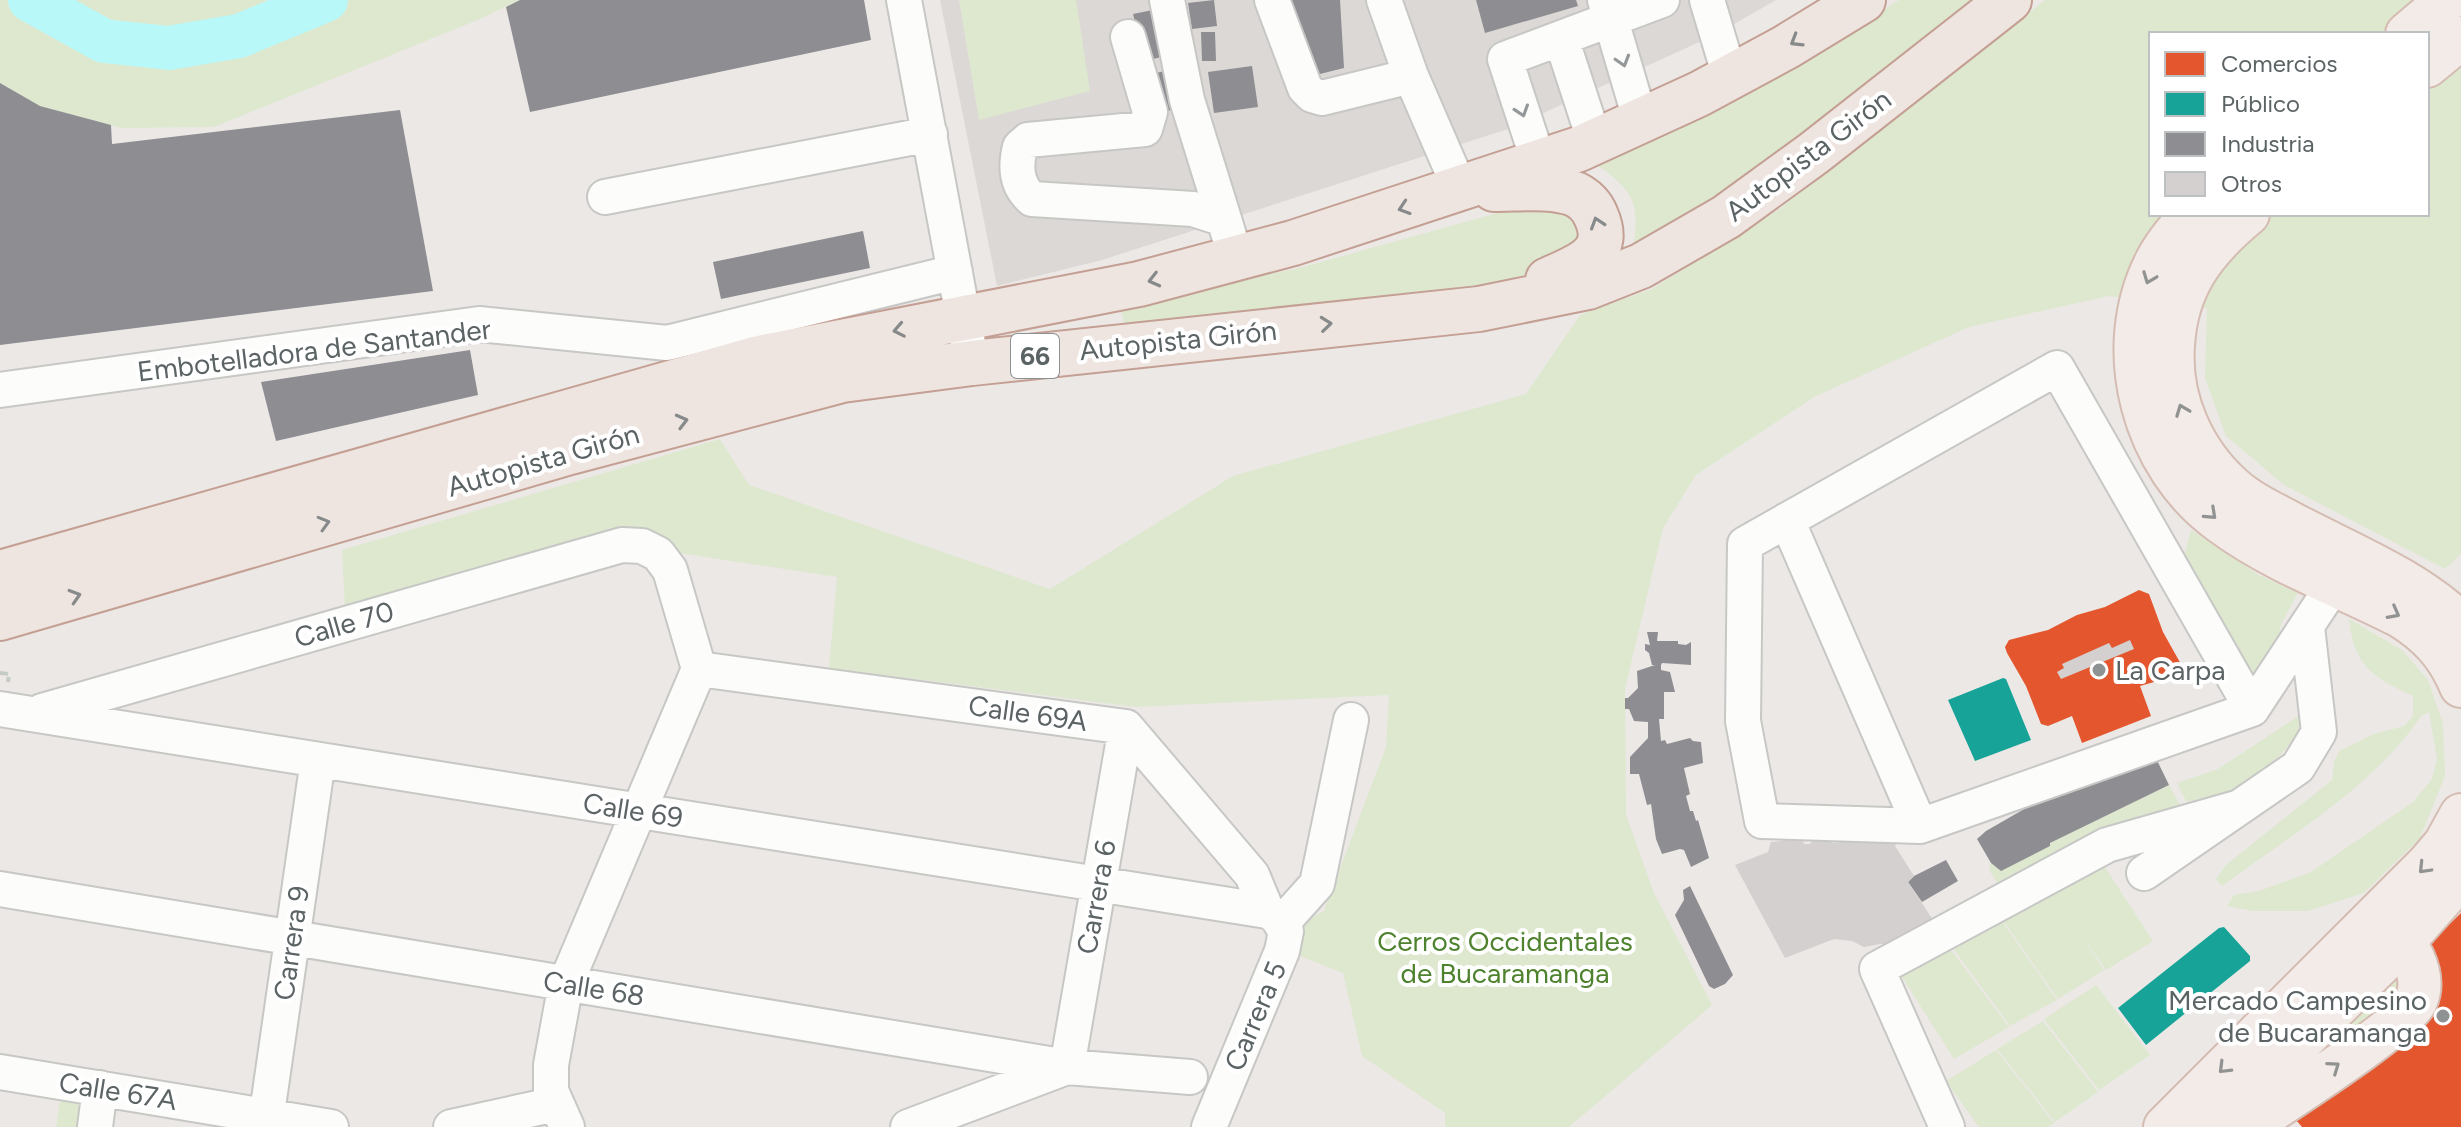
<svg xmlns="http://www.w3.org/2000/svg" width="2461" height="1127" viewBox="0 0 2461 1127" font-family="Figtree,sans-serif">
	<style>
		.industrial { fill: #dcd8d6 }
		.green { fill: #dde8cf; fill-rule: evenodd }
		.shops { fill: #e4572e }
		.public { fill: #17a398 }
		.industry { fill: #8d8d92 }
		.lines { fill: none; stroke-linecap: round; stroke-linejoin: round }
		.river { stroke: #b9f8f8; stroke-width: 44 }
		.building { fill: #d4d0d0 }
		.minor-casing { stroke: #c7c7c6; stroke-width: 38 }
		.major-casing { stroke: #d5bcb2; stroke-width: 46 }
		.highway-casing { stroke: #c49f93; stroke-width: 48 }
		.path { stroke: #c5cbc6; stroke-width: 4; stroke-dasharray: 8 4; stroke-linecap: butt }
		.minor { stroke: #fcfcfb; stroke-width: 34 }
		.major { stroke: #f3ebe7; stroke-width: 42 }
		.highway { stroke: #efe5e0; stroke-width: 44 }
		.oneway { stroke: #878a8a }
		.oneway2 { stroke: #93999a }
		.oneway3 { stroke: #909392 }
		.poi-dot { fill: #8e9292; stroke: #fff; stroke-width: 3 }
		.labels { text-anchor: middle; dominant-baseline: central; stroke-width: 8; stroke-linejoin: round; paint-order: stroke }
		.shield { fill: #fff; stroke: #8c9293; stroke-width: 2 }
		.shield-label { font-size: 26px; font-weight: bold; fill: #5b6365 }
		.street-label { font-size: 28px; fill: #5b6365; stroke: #fff }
		.poi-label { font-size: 28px; fill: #5b6365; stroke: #fff; text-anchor: start }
		.park-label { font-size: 28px; fill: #4e822e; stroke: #fff }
	</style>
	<rect width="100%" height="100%" fill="#ece8e6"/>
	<path class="industrial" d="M940,0H1776L1717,34L1508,129L1102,260L997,286Z"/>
	<path class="green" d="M0,0H520L480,19L214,127L121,128L40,106L0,83Z
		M959,0H1076L1090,91L979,120Z
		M1899,0H1982L1834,117L1632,254C1641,204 1636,192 1594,163L1806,59Z
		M2045,0H2461V554L2445,569L2284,485L2226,436L2205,378L2207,308L2109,296L1969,327L1814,397L1696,475L1663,528L1625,689L1626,815L1654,893L1712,1005L1569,1127H1445V1113L1362,1056L1343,973L1300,956L1297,925L1324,911L1386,747L1389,695L1135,707L829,668L837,577L679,553L661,537L345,609L342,550L720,439L749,485L1050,589L1233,476L1526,394L1580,315L1652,289L1778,210ZM2151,34H2427V214H2151Z
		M1554,205L1578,220L1583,237L1537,272L1490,284L1126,331L1120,307L1303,267L1512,209Z
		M2191,530L2259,575L2298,593L2281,624L2279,634L2247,689L2182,564Z
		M2349,619L2402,650L2428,680L2443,724L2445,776L2420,838L2364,893L2308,911H2253L2227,906L2234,895L2259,891L2311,872L2413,802L2432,779L2437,759L2429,712L2421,716C2373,787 2291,835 2222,886L2216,879L2226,865L2332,780L2334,762L2339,751L2374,734L2404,726L2413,716V696C2373,677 2354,667 2349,619Z
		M2303,713L2305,726C2291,742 2278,759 2262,773C2246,787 2207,803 2186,801L2177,783L2218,769Z
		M2169,785L2181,807L2005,888L1998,884L1989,870L1991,863L2001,870L2050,846V843Z
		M2099,858L2153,941L2106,970L2081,934L2104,970L2058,999L1999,915Z
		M1998,916L2057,1000L2010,1026L1950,944Z
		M1948,946L2009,1027L1954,1059L1899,972Z
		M2399,965L2403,987L2379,1020L2337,1029Z
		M2096,985L2150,1055L2099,1090L2044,1019Z
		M2043,1021L2098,1092L2055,1122L1997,1049Z
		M1996,1050L2054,1123L2048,1127H1979L1946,1081Z
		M61,1093L90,1097L86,1127H56Z"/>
	<path class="shops" d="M2139,590L2149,594L2163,632L2182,666V674L2140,686L2151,716L2082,743L2072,716L2048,726L2041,724L2026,686L2007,653L2005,647L2009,640L2048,630L2077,615L2105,607Z
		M2461,913V1127H2302L2296,1120L2404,1039L2428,945Z"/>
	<path class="public" d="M2003,678L2006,679L2031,740L1975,761L1948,700Z
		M2224,927L2250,956V961L2146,1045L2118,1008L2219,928Z"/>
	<path class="industry" d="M520,0H864L871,40L530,112L506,7Z
		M1214,0L1217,26L1192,29L1188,3Z
		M1285,0H1340L1344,68L1316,75Z
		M1476,0H1576L1578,6L1485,33Z
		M1153,10L1165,56L1145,61L1133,14Z
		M1201,32H1215L1216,61H1202Z
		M1252,66L1258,107L1214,113L1208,72Z
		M1173,69L1182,107L1161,113L1152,74Z
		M0,83L40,106L111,125L112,144L400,110L433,291L0,345Z
		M863,231L870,268L721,299L713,262Z
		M470,350L478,395L276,441L261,382Z
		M1647,632H1658L1657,641H1678V644L1686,645L1691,642V665L1662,663L1661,665V670L1670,672L1675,692H1664V719H1659L1661,741L1665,740L1667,744L1690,738L1693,741L1701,742L1703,763L1684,768L1690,794L1686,796L1690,811H1693L1696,821L1698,820L1709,858L1691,867L1684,850L1680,849L1662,854L1656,839L1651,804L1647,805L1639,774H1630V757L1648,738V722L1634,721L1629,709H1625V698H1628L1638,688L1637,671L1655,665H1652L1649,653L1645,650V644L1650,645Z
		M2153,752L2169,785L2050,843V846L2001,871L1991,863L1977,839L1986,831L2033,804Z
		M1946,860L1958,881L1922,902L1908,882L1914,876Z
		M1690,886L1733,975L1725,984L1714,989L1709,986L1675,915L1684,900L1683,890Z"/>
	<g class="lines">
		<path class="river" d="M30,0L104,41L169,48L239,36L326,0"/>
	</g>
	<path class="building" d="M2130,640L2134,649L2061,679L2057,672L2064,668L2062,664L2109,643L2112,648Z
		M1895,836L1898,839L1895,846L1914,876L1908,882L1935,923L1898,944H1880L1864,947L1852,941L1834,939L1785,958L1735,865L1768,852L1771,842L1802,839L1804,844H1810L1815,838L1826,839L1833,843Z"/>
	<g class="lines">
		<defs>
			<path id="minor" d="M904,0L968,343
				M1167,0L1187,100L1224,219
				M1272,0L1305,88L1312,95L1322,98L1411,76
				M1384,0L1411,76L1460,189
				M1605,0L1641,122
				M1707,0L1730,77
				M1128,37L1150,112L1145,129L1028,140L1020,147C1015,167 1016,185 1032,199L1193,209L1224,219L1236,259
				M1561,38L1595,142
				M1539,163L1505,59L1662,0
				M605,197L930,134
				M0,390L479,324L667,343L955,272
				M1787,520L1920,826
				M699,669L1126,727L1252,875L1267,911
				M0,709L1267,911L1276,916L1286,931L1282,951L1209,1127
				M2252,709L2057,368L1745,544L1743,721L1762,821L1920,826L2252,709L2335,583
				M42,711L622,545L642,546L658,554L670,570L699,669L566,983L551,1065V1091L567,1127
				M2144,873L2298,767L2319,732L2307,627
				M0,889L1067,1067L1190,1077
				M1282,923L1317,884L1351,720
				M0,1072L331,1127
				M95,1127L100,1088
				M265,1127L318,760
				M451,1127L556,1104
				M908,1127L1067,1067L1126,727
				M1947,1127L1877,969L2107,845L2240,807"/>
			<path id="major" d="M2407,34L2447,0
				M2427,66L2461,38
				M2192,214C2178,229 2165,244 2156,262C2111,350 2143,467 2222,523C2275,562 2341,586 2400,616C2429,634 2448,654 2461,686
				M2248,214C2203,251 2176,288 2173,346C2169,399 2193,452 2232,487C2248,502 2270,512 2289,522C2347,553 2413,578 2461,624
				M2165,1127L2428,864L2445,844L2461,815
				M2213,1127L2405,940L2461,877
				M2247,1127C2277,1106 2404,1027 2416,1001C2428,973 2406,941 2388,923"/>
			<path id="highway" d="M1494,189C1519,189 1551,185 1575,194C1585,199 1592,206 1596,216C1614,256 1576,267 1548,280
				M0,573L759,358L1139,284L1293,243L1579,149L1699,94L1786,47L1863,0
				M0,618L570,452L842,380L972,363L1479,309L1588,287L1641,266L1726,217L1814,153L2009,0"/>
		</defs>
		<use href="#minor" class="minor-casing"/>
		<use href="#major" class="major-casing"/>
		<use href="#highway" class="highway-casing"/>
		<path class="path" d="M0,673L9,674L8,682"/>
		<use href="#minor" class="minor"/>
		<use href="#major" class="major"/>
		<use href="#highway" class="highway"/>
	</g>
	<defs><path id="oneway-chevron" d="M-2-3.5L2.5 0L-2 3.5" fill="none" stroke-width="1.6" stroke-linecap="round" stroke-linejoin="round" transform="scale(2)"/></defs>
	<g class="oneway">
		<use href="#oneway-chevron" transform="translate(1796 41) rotate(149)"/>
		<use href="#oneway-chevron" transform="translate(1404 208) rotate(162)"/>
		<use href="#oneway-chevron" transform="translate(1597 223) rotate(-108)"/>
		<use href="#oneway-chevron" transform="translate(1154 280) rotate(166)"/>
		<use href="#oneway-chevron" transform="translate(1326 324) rotate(-6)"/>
		<use href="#oneway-chevron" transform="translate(899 330) rotate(169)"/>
		<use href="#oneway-chevron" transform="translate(682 421) rotate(-15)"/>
		<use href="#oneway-chevron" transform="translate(324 523) rotate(-16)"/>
		<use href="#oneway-chevron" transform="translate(75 596) rotate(-17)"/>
	</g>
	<g class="oneway2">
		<use href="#oneway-chevron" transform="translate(1623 61) rotate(73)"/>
		<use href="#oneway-chevron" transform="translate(1522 111) rotate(72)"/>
	</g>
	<g class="oneway3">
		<use href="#oneway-chevron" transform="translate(2149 278) rotate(111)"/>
		<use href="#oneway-chevron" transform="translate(2182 410) rotate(-111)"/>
		<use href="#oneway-chevron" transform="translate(2211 514) rotate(43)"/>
		<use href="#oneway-chevron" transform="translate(2394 613) rotate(28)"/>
		<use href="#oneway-chevron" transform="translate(2424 868) rotate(134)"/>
		<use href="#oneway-chevron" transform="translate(2334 1067) rotate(-35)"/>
		<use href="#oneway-chevron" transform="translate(2224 1068) rotate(135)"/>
	</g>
	<g class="poi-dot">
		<circle cx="2099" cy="670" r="8"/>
		<circle cx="2443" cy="1016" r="8"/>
	</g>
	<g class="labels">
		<rect class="shield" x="1011" y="334" width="48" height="44" rx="6"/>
		<g class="shield-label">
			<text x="1035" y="356">66</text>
		</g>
		<g class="street-label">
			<text transform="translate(1808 155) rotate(-37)">Autopista Girón</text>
			<text transform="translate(1178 340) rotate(-6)">Autopista Girón</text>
			<text transform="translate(314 350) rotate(-7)">Embotelladora de Santander</text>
			<text transform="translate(543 460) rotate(-16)">Autopista Girón</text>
			<text transform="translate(344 624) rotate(-16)">Calle 70</text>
			<text transform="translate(1028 713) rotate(8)">Calle 69A</text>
			<text transform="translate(633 810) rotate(9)">Calle 69</text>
			<text transform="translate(1096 897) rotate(-80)">Carrera 6</text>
			<text transform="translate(291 943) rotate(-82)">Carrera 9</text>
			<text transform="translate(594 988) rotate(9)">Calle 68</text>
			<text transform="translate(1255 1016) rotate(-67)">Carrera 5</text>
			<text transform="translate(118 1091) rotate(9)">Calle 67A</text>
		</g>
		<g class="poi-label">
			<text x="2115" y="670">La Carpa</text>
			<text x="2427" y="1000" text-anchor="end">Mercado Campesino<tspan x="2427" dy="32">de Bucaramanga</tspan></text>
		</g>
		<g class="park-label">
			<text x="1505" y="941">Cerros Occidentales<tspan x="1505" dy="32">de Bucaramanga</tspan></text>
		</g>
	</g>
	<rect x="2149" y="32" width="280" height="184" fill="#ffffff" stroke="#bdc1c1" stroke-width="2"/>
	<rect x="2165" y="52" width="40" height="24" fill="#e4572e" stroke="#bdc1c1" stroke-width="2"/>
	<text x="2221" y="72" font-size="24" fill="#5b6365">Comercios</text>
	<rect x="2165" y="92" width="40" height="24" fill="#17a398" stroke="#bdc1c1" stroke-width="2"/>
	<text x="2221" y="112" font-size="24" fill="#5b6365">Público</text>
	<rect x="2165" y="132" width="40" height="24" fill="#8d8d92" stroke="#bdc1c1" stroke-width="2"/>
	<text x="2221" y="152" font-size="24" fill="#5b6365">Industria</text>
	<rect x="2165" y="172" width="40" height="24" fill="#d4d0d0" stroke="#bdc1c1" stroke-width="2"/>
	<text x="2221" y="192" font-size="24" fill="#5b6365">Otros</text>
</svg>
